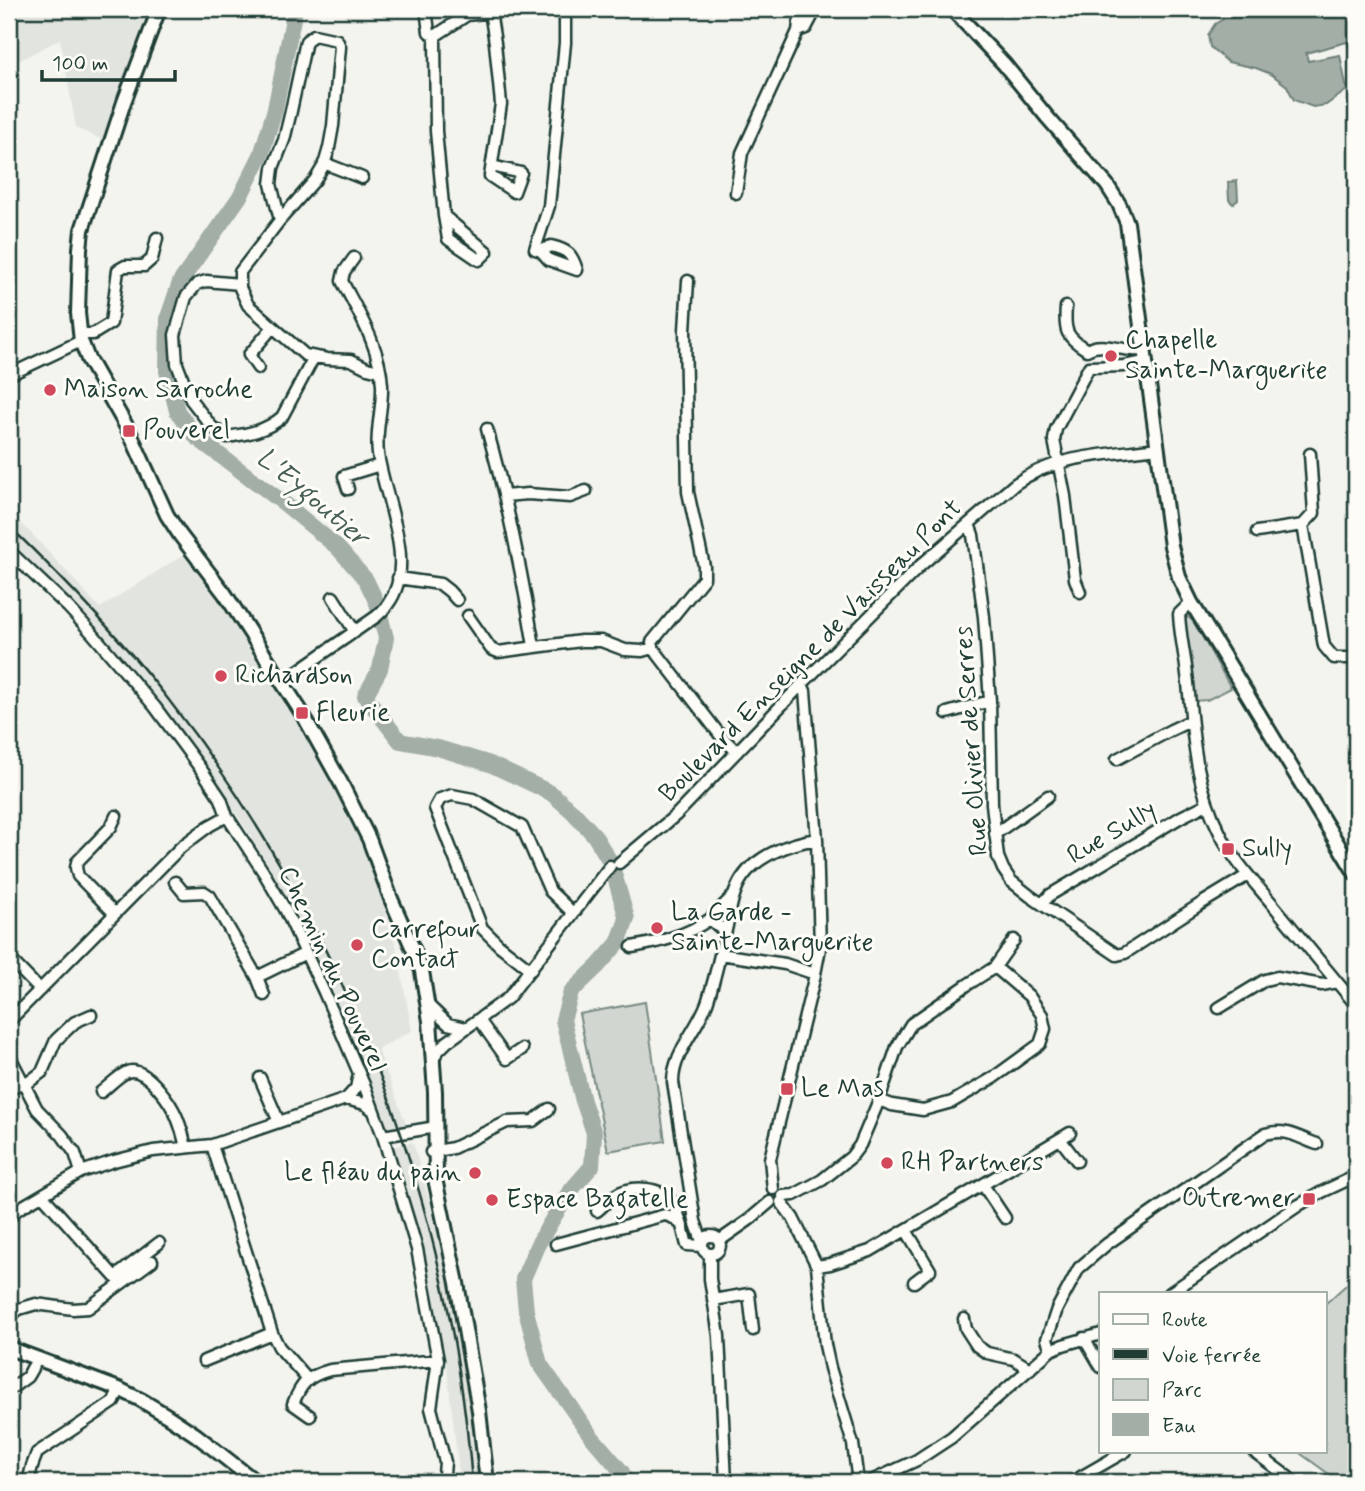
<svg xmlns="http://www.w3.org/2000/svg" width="1365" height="1491" viewBox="0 0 1365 1491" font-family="Mynerve,sans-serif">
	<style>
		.built { fill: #e2e5df }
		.green { fill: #d1d6d1; stroke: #788a82; stroke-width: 2 }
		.water { fill: #a3aea7; stroke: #6e8179; stroke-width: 2 }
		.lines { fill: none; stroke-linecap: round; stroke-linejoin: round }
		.river { stroke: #a3aea7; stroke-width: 16 }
		.minor-casing { stroke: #1f3d34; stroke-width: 15 }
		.major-casing { stroke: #1f3d34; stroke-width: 18 }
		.minor { stroke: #fdfcf7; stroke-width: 10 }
		.major { stroke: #fdfcf7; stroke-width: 12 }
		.rail { stroke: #1f3d34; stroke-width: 2.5 }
		.poi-dot { fill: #d1495b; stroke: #fdfcf7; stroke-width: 2.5 }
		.labels { text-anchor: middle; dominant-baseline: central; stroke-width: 6; stroke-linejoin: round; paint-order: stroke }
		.poi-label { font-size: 26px; fill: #1f3d34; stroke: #fdfcf7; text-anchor: start }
		.street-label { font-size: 26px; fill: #1f3d34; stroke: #fdfcf7 }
		.water-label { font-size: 28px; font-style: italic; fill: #475f56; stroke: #fdfcf7 }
	</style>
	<rect width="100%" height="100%" fill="#f4f4ef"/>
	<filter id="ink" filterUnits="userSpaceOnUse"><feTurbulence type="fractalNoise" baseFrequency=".0143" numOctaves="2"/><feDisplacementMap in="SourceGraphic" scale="14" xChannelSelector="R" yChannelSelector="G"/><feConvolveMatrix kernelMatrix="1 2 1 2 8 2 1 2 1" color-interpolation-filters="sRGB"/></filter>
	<g filter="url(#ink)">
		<path class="built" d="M9,9H150L106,142L76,128L60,39L9,66Z
			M9,513L30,532L100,608L186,553L220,593L320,758L358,827L396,945L412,1031L378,1049L407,1126L386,1131L363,1066L320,965L273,873L246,829L196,754L134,673L69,600L9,542Z
			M413,1142L433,1215L449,1285L465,1368L476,1443L478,1482H460L447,1370L434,1301L418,1235L392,1147Z"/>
		<path class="green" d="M1188,617L1194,622L1231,688L1207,700L1193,701L1183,620Z
			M645,1002L665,1141L608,1151L579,1014Z
			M1356,1276V1479L1340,1482L1297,1451H1325V1304Z"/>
		<path class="water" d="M1222,9H1356V52H1351L1347,42L1306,53L1308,61L1340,55L1347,90L1326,105L1313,107L1294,100L1287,86L1271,74L1256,68L1228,62L1210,47L1208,35L1215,24L1223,19Z
			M1237,181L1238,200L1233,204L1229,200L1228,182Z"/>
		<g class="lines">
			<path class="river" d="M295,9L275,109L261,155L241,195L180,282L168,317L167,371L177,411L197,438L285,504L337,547L366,580L377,603L386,638L380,669L365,696L400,741L438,748L490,764L551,793L573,812L594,835L611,863L627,919L618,943L598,966L571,992L563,1020L583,1101L594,1133L592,1166L572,1189L555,1215L537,1246L523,1279L526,1311L540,1364L591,1436L622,1472L625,1482"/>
			<defs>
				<path id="minor" d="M426,9L429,32L435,36L436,131L444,216L487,252L479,260L448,239L444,216
					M490,11L495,43L501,104L490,176L514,192L521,173L492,166
					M798,31L806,28L816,9
					M435,36L467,15L518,9
					M324,163L362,178
					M736,193L742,153L798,31L799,23L806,9
					M280,220L271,184L273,168L284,140L291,111L306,41L314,35L337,40L340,47L333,126L329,148L324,165L315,180L280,220L240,272V288L248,305L305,355L327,359L351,360L367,368L380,371
					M541,251L551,246C568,250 572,254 577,270L549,260L541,251L535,249L549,206L565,43V9
					M240,284L206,281L197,284L186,297L175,335L177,364L191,400L212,427L227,437C248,434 266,431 282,417L314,357
					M1066,307C1064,331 1066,337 1087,350
					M80,334H93L111,323L118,270L125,266H144L152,259L157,238
					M1087,350C1101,340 1126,353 1144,350
					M1089,367L1124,366L1145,362
					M258,368L249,355L273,327
					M9,375L81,341
					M487,429C507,500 522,573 534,646
					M1310,454L1314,513L1303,525L1324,646L1334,658H1356
					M348,489L344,476L380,465
					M504,496L528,494L570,497L586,491
					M969,524L973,535L984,617L990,701L992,804L998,857L1003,869L1011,881L1030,896L1117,955L1125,953L1202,903L1248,875
					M1257,532L1303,525
					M9,551L68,607L92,633L155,707L203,772L221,799L227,816L264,873L286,911L324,992L365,1087L383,1136L417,1249L438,1360L431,1408L445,1462L444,1474L440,1482
					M398,578L440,584L449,591L457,600
					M1080,592L1075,579L1065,496L1054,440L1056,429L1089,367
					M333,597L355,632
					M1191,602L1179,614C1180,637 1186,660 1188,683C1193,736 1195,784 1220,833C1233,860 1255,883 1274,906C1301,939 1329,972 1356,1005
					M468,616L491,649L498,652L581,641H601L625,650L642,651L653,648
					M653,648L652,642L704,578V566L688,492L685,330L688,281
					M653,648L720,735L737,752
					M282,682L377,616C381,612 385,609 388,604C418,564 384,498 378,454C375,431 383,408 382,385C380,347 359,314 342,281L344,272L354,258
					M947,713L990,701
					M1117,759L1171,730L1190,721
					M995,834L1048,796
					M619,863L676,815L802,684L921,565L1015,484C1057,454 1108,455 1158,448
					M175,882L184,893L204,892L210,896L257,977L264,995
					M1042,904L1050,895L1181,817L1207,804
					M115,914L78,876L76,868L77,862L111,827L116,816
					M710,919L734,895
					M632,947C660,942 686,936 710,919L725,932
					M720,954L785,964L815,974
					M9,958L40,990
					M995,967L1014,940
					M531,970L499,945L482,928L435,808L440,799L452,795L473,799L522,827L550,891L573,913
					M257,977L306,953
					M427,1004L448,1024L466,1028
					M1219,1008L1265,980L1277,977L1322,985L1337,982
					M479,1020L507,1059L522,1049
					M9,1021L181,847L209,826L227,816
					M9,1055L37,1109L62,1135L75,1153L81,1172
					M433,1060L437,1052L447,1042L508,998L610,866
					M260,1078L279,1122
					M25,1085L42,1072L56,1040L75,1022L91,1015
					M9,1090L23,1082
					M101,1092C109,1086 118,1076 127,1072C144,1065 167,1098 174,1111C180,1122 183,1135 186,1147
					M346,1099L365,1104L373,1110
					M383,1136L436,1127
					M1060,1139L1077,1161
					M212,1145L272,1333L279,1347L308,1380
					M431,1152L453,1148L507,1122L533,1121L549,1109
					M983,1185L1005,1218
					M773,1189L770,1159L814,979L820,948L817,839L805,691L802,684
					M42,1195L115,1277L159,1243
					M783,1196L794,1195L822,1180L851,1157L860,1145L879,1100L897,1047L911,1024L967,985L995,967L1029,996L1042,1015L1045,1029L1040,1044L993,1078L952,1102L923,1110L892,1105L879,1100
					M781,1202L793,1218L817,1266L825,1345L830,1368L853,1444L858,1482
					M597,1211C603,1206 608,1200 614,1196C628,1186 657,1185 670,1200C680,1212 683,1231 687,1245L702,1246
					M9,1218L18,1209L81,1172L114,1161L153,1151L212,1145L346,1099L356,1088L359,1074
					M906,1230L930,1270L914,1282
					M702 1245a9 9 0 1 1 18 0a9 9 0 1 1-18 0Z
					M702,1241L695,1221L673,1082C673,1053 697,1030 707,1003C715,979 720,954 726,930C730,913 732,893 742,878C757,855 791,843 817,839
					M719,1241L749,1220L770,1202
					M556,1244L665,1215L672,1217L681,1224
					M710,1255V1279L719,1336L726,1482
					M817,1266L830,1264L870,1251L1070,1133
					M1170,1293L1299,1205L1322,1192L1356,1176
					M713,1300L749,1294L753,1330
					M9,1317L19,1309L36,1304L73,1309L88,1308L152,1261
					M964,1319L966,1329L977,1346L987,1353L1014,1359L1030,1369
					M1084,1338L1101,1367
					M1051,1350L1047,1339L1057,1309L1079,1268L1107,1244L1265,1134C1288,1128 1296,1137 1317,1144
					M204,1361L272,1333
					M9,1390L27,1377L38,1358
					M310,1416L293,1404C301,1383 308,1376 330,1370L438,1360
					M1253,1451L1288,1477L1293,1482
					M28,1482L32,1466L37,1453L114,1402L119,1389
					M869,1482L917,1460L952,1437L1051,1350L1063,1345L1101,1334
					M1072,1482L1126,1451"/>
				<path id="major" d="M159,9L124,102L82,230L80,249L78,313L81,341L88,359L129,431L167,515L180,535L225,594L282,682L302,713L341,783L369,839L391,899L414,951L422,971L430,1021L435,1092L436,1181
					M952,9L1004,64L1047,117L1107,185L1119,204L1127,223L1171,546L1179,577L1191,602L1356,874
					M434,1174L457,1283L479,1411L487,1482
					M9,1348L119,1389L141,1400L166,1415L196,1435L256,1482"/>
			</defs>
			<use href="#minor" class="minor-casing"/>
			<use href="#major" class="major-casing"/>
			<use href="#minor" class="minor"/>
			<use href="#major" class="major"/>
			<path class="rail" d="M9,526C65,580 120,637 168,699C343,923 450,1199 472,1482"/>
		</g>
	</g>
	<g class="poi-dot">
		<circle cx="1111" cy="356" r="7"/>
		<circle cx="50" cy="390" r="7"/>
		<rect x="122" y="424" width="14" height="14" rx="3.5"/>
		<circle cx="221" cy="676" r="7"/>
		<rect x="295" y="706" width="14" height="14" rx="3.5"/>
		<rect x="1221" y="842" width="14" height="14" rx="3.5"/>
		<circle cx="657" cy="928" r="7"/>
		<circle cx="357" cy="945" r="7"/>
		<rect x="780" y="1082" width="14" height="14" rx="3.5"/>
		<circle cx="887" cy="1163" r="7"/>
		<circle cx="475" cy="1173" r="7"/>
		<rect x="1302" y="1192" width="14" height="14" rx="3.5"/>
		<circle cx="492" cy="1200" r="7"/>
	</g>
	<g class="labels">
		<g class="poi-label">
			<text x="1125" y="341">Chapelle<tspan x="1125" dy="30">Sainte-Marguerite</tspan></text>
			<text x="64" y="390">Maison Sarroche</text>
			<text x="143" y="431">Pouverel</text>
			<text x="235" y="676">Richardson</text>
			<text x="316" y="713">Fleurie</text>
			<text x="1242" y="849">Sully</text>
			<text x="671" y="913">La Garde -<tspan x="671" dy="30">Sainte-Marguerite</tspan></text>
			<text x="371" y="930">Carrefour<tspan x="371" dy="30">Contact</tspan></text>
			<text x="801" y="1089">Le Mas</text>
			<text x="901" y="1163">RH Partners</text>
			<text x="461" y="1173" text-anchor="end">Le fléau du pain</text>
			<text x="1295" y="1199" text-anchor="end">Outremer</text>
			<text x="506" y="1200">Espace Bagatelle</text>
		</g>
		<g class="street-label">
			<text transform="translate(811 651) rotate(-45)">Boulevard Enseigne de Vaisseau Pont</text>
			<text transform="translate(972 741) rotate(-94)">Rue Olivier de Serres</text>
			<text transform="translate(1112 833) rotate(-31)">Rue Sully</text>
			<text transform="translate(332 969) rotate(65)">Chemin du Pouverel</text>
		</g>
		<g class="water-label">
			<text transform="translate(312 498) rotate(40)">L'Eygoutier</text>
		</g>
	</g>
	<rect width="1365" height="1491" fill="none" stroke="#fdfcf7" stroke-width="35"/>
	<rect x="18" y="18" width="1330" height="1456" fill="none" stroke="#1f3d34" stroke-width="2.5" filter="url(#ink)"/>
	<rect x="1099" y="1292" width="228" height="161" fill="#fdfcf7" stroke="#a4b0a9" stroke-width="2"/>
	<rect x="1113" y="1314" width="35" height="10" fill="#fdfcf7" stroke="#a4b0a9" stroke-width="2"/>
	<text x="1162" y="1326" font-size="21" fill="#1f3d34">Route</text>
	<rect x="1113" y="1349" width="35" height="10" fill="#1f3d34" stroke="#a4b0a9" stroke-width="2"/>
	<text x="1162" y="1362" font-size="21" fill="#1f3d34">Voie ferrée</text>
	<rect x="1113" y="1379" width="35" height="21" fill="#d1d6d1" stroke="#a4b0a9" stroke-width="2"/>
	<text x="1162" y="1396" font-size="21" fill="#1f3d34">Parc</text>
	<rect x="1113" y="1414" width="35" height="21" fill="#a3aea7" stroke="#a4b0a9" stroke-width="2"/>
	<text x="1162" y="1432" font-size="21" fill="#1f3d34">Eau</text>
	<path d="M42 70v10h133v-10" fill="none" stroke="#1f3d34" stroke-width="3.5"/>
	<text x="52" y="70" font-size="21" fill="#1f3d34" stroke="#fdfcf7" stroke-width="5" paint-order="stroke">100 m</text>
</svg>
